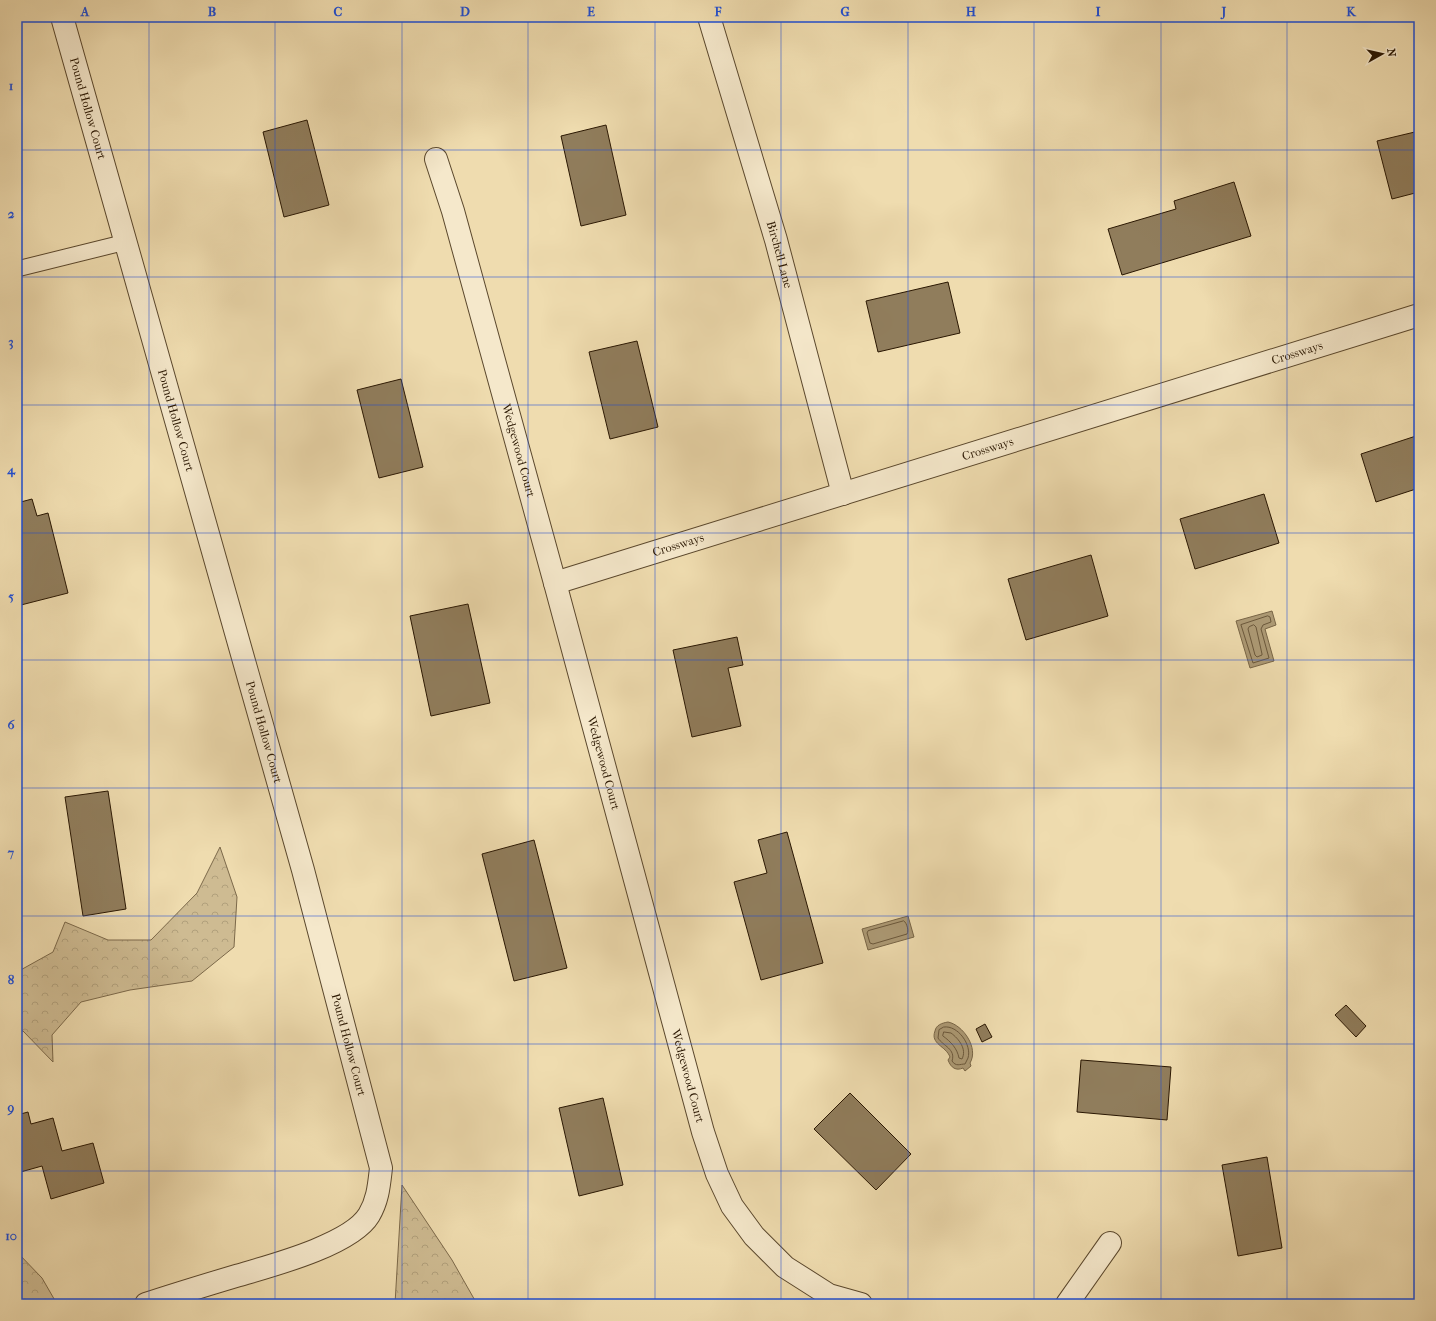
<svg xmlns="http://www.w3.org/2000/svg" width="1436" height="1321" viewBox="0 0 1436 1321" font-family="'IM FELL French Canon',serif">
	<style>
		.forest { fill: url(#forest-crowns); stroke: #7c694a }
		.water { fill: #ac9974; stroke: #786546 }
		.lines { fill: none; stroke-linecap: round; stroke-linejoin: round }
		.shore { stroke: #6b583b; stroke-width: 1 }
		.building { fill: #907d5c; stroke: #2a1702 }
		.lane-casing { stroke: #5b482d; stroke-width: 17 }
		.street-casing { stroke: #5b482d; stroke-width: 24 }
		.lane { stroke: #f5e8cb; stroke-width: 15 }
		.street { stroke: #f5e8cb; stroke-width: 22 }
		.grid { fill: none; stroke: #1d4ed8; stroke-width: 1; stroke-opacity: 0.55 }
		.labels { text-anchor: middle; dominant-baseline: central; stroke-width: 3.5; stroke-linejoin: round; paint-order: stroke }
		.street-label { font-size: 12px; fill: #2a1702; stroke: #f5e8cb }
		.neatline { fill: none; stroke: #1d4ed8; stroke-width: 1.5 }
		.grid-label { font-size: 13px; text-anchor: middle; font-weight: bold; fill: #1d4ed8 }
	</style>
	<defs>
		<pattern id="forest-crowns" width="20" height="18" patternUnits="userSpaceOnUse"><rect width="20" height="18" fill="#cebb92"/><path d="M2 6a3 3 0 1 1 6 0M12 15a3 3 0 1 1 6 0" fill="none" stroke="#b1a07c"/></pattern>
	</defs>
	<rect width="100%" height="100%" fill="#efdcaf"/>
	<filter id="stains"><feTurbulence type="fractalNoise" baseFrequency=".005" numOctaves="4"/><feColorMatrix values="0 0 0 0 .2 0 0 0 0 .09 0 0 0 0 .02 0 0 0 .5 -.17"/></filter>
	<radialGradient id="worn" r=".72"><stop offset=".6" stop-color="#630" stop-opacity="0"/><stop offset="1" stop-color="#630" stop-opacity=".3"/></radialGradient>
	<path class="forest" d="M220,847L237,897L234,947L192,981L130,990L81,1002L52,1035L53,1062L23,1031L17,1030V972L53,952L65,922L108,940H151L197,893Z
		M402,1185L452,1260L477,1304H395Z
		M17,1252L42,1278L57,1304H17Z"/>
	<path class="water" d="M1272,611L1276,625L1265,629L1274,661L1250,668L1236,621Z
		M908,916L914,937L868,950L862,929Z
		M948,1022C963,1025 979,1048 970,1063L971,1066L965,1071L963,1068C956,1071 951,1068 948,1060L950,1057C946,1046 930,1044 935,1031C936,1025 942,1023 948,1022Z"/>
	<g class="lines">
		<path class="shore" d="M1268,616L1270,617L1271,622L1263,625L1261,629L1269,658L1253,663L1241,625Z
			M1254,625L1256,627L1262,654V655L1257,657L1255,655L1248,629L1249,627Z
			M904,921C907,923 909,931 907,934L873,944L870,943L867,933L868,931Z
			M944,1027C958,1025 972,1045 968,1058C967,1060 966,1062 965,1064C960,1064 956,1067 952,1061C956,1049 943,1046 938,1038L939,1030Z
			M944,1032L951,1033C959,1039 967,1049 962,1059L959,1058C957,1048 951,1042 943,1036Z"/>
	</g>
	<path class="building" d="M307,120L329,205L284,217L263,132Z
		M606,125L626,215L581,226L561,136Z
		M1419,131V192L1392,199L1377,141Z
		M1234,182L1251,236L1122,275L1108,229L1176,209L1174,201Z
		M948,282L960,333L878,352L866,301Z
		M637,341L658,427L610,439L589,352Z
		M401,379L423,467L379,478L357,390Z
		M1419,435V488L1376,502L1361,454Z
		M1264,494L1279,543L1195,569L1180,519Z
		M32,499L37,516L48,513L68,593L17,606V503Z
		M1091,555L1108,616L1026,640L1008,579Z
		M468,604L490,703L431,716L410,616Z
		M737,637L743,665L728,668L741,726L692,737L673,650Z
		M108,791L126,909L83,916L65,797Z
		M787,832L823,963L761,980L734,882L767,873L758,840Z
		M534,840L567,968L514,981L482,854Z
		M1346,1005L1366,1026L1356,1037L1335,1015Z
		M985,1024L992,1037L982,1042L976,1029Z
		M1081,1060L1171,1067L1167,1120L1077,1112Z
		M850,1093L911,1154L876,1190L814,1129Z
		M603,1098L623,1185L579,1196L559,1108Z
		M28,1112L31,1124L53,1118L62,1151L93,1143L104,1183L51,1199L42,1166L17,1173V1115Z
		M1267,1157L1282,1248L1238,1256L1222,1165Z"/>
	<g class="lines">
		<defs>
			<path id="lane" d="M17,269L126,242"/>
			<g id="street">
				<path id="s1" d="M62,17L303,870L381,1168C379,1185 378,1200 369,1215C351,1245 270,1266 236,1276C206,1285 176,1294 146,1304"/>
				<path id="s2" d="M709,17L776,240L843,494"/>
				<path id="s3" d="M436,159L453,211L555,583L703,1132L717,1174L732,1206L754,1236L785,1267L829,1295L861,1304"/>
				<path id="s4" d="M555,583L1419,315"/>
				<path d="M1067,1304L1110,1243"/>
			</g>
		</defs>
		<use href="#lane" class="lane-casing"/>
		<use href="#street" class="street-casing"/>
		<use href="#lane" class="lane"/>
		<use href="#street" class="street"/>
	</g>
	<path class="grid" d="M149,17V1304M275,17V1304M402,17V1304M528,17V1304M655,17V1304M781,17V1304M908,17V1304M1034,17V1304M1161,17V1304M1287,17V1304M17,150H1419M17,277H1419M17,405H1419M17,533H1419M17,660H1419M17,788H1419M17,916H1419M17,1044H1419M17,1171H1419"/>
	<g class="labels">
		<g class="street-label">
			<text stroke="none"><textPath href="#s1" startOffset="95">Pound Hollow Court</textPath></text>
			<text stroke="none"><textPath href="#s2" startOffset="248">Birchell Lane</textPath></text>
			<text stroke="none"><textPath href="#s4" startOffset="777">Crossways</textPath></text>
			<text stroke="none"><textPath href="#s1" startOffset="419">Pound Hollow Court</textPath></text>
			<text stroke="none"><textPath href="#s4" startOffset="453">Crossways</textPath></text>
			<text stroke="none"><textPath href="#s3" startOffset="303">Wedgewood Court</textPath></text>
			<text stroke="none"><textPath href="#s4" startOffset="129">Crossways</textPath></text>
			<text stroke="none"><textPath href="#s1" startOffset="743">Pound Hollow Court</textPath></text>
			<text stroke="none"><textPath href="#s3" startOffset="627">Wedgewood Court</textPath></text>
			<text stroke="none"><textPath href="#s1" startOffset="1067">Pound Hollow Court</textPath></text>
			<text stroke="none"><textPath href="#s3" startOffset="951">Wedgewood Court</textPath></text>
		</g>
	</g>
	<rect width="1436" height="1321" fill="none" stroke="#efdcaf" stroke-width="44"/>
	<g transform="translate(1382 54) rotate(82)" stroke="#f5e8cb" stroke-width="3" paint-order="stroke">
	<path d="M0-3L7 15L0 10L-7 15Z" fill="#2a1702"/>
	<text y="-6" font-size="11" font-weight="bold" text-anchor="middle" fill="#2a1702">N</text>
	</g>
	<rect x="22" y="22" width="1392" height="1277" class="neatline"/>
	<g class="grid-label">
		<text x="85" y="16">A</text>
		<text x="212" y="16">B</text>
		<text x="338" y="16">C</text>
		<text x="465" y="16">D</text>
		<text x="591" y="16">E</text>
		<text x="718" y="16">F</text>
		<text x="845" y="16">G</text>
		<text x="971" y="16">H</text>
		<text x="1098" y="16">I</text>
		<text x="1224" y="16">J</text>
		<text x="1351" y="16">K</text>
		<text x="11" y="90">1</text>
		<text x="11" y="218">2</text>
		<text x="11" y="346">3</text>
		<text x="11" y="474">4</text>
		<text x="11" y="601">5</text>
		<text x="11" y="729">6</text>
		<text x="11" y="857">7</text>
		<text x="11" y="984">8</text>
		<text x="11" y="1112">9</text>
		<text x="11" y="1240">10</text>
	</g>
	<rect width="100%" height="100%" filter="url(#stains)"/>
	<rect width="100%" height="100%" fill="url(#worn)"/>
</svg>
